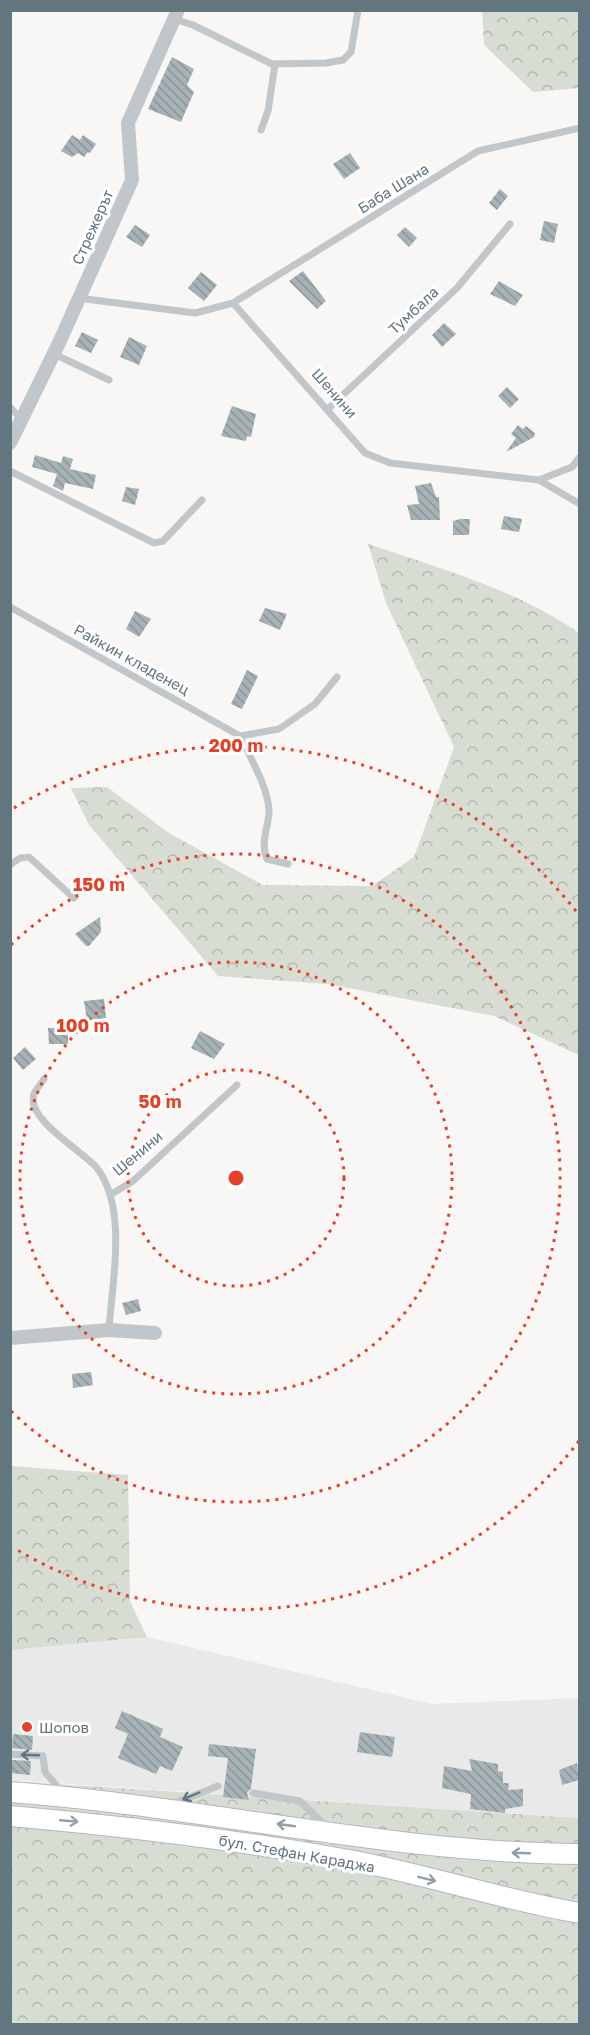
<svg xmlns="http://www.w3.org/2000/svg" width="590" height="2035" viewBox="0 0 590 2035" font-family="'Golos Text',sans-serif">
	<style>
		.built { fill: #e8e9e8 }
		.forest { fill: url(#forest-crowns) }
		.building { fill: url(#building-back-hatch) }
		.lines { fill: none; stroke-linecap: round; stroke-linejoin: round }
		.secondary-casing { stroke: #b0b8bc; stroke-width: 22 }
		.lane { stroke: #c0c6c9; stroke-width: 7 }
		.street { stroke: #c0c6c9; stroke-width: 14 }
		.secondary { stroke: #fff; stroke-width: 20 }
		.oneway { stroke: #627680 }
		.oneway2 { stroke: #919fa6 }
		.ring { fill: none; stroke: #e54128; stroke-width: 3; stroke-dasharray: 3 6 }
		.poi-dot { fill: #e54128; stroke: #fff; stroke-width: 2 }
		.labels { text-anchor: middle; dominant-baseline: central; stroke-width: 6; stroke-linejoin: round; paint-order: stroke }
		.street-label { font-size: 15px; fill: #627680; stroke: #fff }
		.poi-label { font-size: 15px; fill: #627680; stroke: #fff; text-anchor: start }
		.centre { fill: #e54128; stroke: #fff; stroke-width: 3 }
		.ring-label { font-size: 18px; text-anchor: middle; font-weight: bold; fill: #e54128; stroke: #fff; stroke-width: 6; stroke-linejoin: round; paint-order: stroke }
	</style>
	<defs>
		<pattern id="forest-crowns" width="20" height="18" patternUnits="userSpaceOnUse" patternTransform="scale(1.5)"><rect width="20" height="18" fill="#d8ddd4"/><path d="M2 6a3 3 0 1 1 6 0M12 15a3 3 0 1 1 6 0" fill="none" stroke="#b3b8b1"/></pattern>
		<pattern id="building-back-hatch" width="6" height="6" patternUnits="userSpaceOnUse" patternTransform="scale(1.5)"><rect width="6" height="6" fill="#a7b2b6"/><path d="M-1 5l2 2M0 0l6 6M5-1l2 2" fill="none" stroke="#8b9599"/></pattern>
	</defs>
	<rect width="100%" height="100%" fill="#f8f7f5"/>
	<path class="built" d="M147,1637L432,1704L579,1698V1818L11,1780L10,1650Z"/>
	<path class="forest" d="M482,11H579V88L533,92L484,45Z
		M368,544C439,568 518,590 579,633V1055L494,1016L327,984L218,976L89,825L71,788L107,787L169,833L263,885L372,886L414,857L454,747L386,603Z
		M11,1466L128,1475L130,1601L147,1637L11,1650Z
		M10,1781L579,1818V2024H11Z"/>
	<path class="building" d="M172,57L194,69L187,85L194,92L181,122L148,109Z
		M72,135L80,140L83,135L96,144L90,153L88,152L84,157L78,153L72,157L61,151Z
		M350,153L360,168L344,179L333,164Z
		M500,189L508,196L497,210L489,203Z
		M544,221L558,224L554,243L540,240Z
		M135,225L150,235L142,247L126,237Z
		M405,227L417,238L409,247L397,235Z
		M303,271L326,301L317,309L289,281Z
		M201,272L217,285L204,301L188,288Z
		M499,281L523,295L515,306L490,294Z
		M444,323L456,334L442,347L432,335Z
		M82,332L98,340L91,353L75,346Z
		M129,337L147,346L139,365L120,357Z
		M507,387L519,399L510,408L498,396Z
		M232,406L256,414L251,437L247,436L246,441L221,436Z
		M518,425L523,429L526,426L535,433L534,437L506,452L516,438L511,434Z
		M35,455L61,463L63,456L73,459L70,469L96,475L93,489L65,483L63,491L53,486L57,474L32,467Z
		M431,483L436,497H439L440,520H411L407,505L419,504L415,486Z
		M126,487L139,489L135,505L122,501Z
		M504,516L522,519L519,532L501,529Z
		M460,519H470L469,535H453V521Z
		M265,608L287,614L280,630L259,621Z
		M135,611L151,619L139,637L126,629Z
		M247,670L258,676L242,709L231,704Z
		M100,917L101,932L89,946H86L75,934Z
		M104,999L106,1018L87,1020L84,1001Z
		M48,1028H68V1044H49Z
		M200,1031L225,1044L214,1059L191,1048Z
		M25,1047L36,1059L23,1070L13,1058Z
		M138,1299L141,1311L126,1315L122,1303Z
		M91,1372L93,1385L73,1388L72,1374Z
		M122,1711L163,1729L160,1737L183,1747L172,1771L160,1766L156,1774L118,1758L128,1734L115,1728Z
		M360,1732L395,1737L392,1757L357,1752Z
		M13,1734L33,1736L32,1750L12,1748Z
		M209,1744L256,1749L251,1788L247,1793L249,1800L223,1797L228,1758L208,1756Z
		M469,1759L498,1764V1771L503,1772V1783H509L508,1790L523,1789V1806L505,1809V1813L470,1809L471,1794L442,1788L444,1766L472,1771Z
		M11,1760L31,1761L30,1775L10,1773Z
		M577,1763L579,1780L562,1785L559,1770Z"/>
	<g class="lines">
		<defs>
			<path id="secondary" d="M10,1792C201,1806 388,1853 580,1854
				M10,1816C124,1826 237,1840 349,1860C426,1874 502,1900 580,1913"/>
		</defs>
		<use href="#secondary" class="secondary-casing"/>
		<path class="lane" d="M174,19L193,25L272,64L326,63L343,60L351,52L358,10
			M261,130L268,111L275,64
			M78,298L195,313L233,303L365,453L390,463L539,480L572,467L580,457
			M233,303L478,151L580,128
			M54,354L109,380
			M10,407L22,420
			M328,409L457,288L510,224
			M10,471L154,543L163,541L202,500
			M539,480L580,504
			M10,607L240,736
			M240,736C250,757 269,789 269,812C268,829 260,842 267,859L288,864
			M240,736L279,729L315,704L337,677
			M10,865L20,858L29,857L74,898
			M44,1079C41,1084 36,1089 34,1094C25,1119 83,1151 97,1168C128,1209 112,1283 109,1330
			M110,1195L133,1181L237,1085
			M10,1754L43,1756L45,1772L62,1792
			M253,1793L300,1801L328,1828
			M170,1805L218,1786"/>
		<path class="street" d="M10,443L59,343L132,180L128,123L178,10
			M10,1338L109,1330L155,1333"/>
		<use href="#secondary" class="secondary"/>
	</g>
	<defs><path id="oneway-shaft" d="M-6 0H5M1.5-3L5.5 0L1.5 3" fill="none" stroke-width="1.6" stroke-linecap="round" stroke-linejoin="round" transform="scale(1.5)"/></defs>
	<g class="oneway">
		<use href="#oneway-shaft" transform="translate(30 1755) rotate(-178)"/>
		<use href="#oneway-shaft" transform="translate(191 1796) rotate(157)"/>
	</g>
	<g class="oneway2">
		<use href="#oneway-shaft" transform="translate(69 1821) rotate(5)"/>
		<use href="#oneway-shaft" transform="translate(286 1825) rotate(-172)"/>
		<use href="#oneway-shaft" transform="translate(521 1853) rotate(-178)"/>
		<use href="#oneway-shaft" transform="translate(427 1879) rotate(14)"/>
	</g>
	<g class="ring">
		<circle cx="236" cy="1178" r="108"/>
		<circle cx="236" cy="1178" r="216"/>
		<path d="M11 945A324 324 0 1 1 11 1411"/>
		<path d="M579 1441A432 432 0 0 1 14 1548M14 808A432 432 0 0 1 579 915"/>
	</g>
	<circle class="poi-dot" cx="27" cy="1727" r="6"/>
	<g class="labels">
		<g class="street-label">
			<text transform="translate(393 188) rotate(-32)">Баба Шана</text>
			<text transform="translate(92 227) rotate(-66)">Стрежерът</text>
			<text transform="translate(413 310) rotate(-43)">Тумбала</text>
			<text transform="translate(335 393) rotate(49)">Шенини</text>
			<text transform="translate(132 659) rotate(29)">Райкин кладенец</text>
			<text transform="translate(137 1153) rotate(-40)">Шенини</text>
			<text transform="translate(297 1853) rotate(10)">бул. Стефан Караджа</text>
		</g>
		<g class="poi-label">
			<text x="39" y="1727">Шопов</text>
		</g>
	</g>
	<circle cx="236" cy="1178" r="9" class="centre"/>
	<g class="ring-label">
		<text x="236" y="752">200 m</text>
		<text x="99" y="891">150 m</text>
		<text x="83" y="1032">100 m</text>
		<text x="160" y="1108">50 m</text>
	</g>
	<rect width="590" height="2035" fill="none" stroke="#627680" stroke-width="24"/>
</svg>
